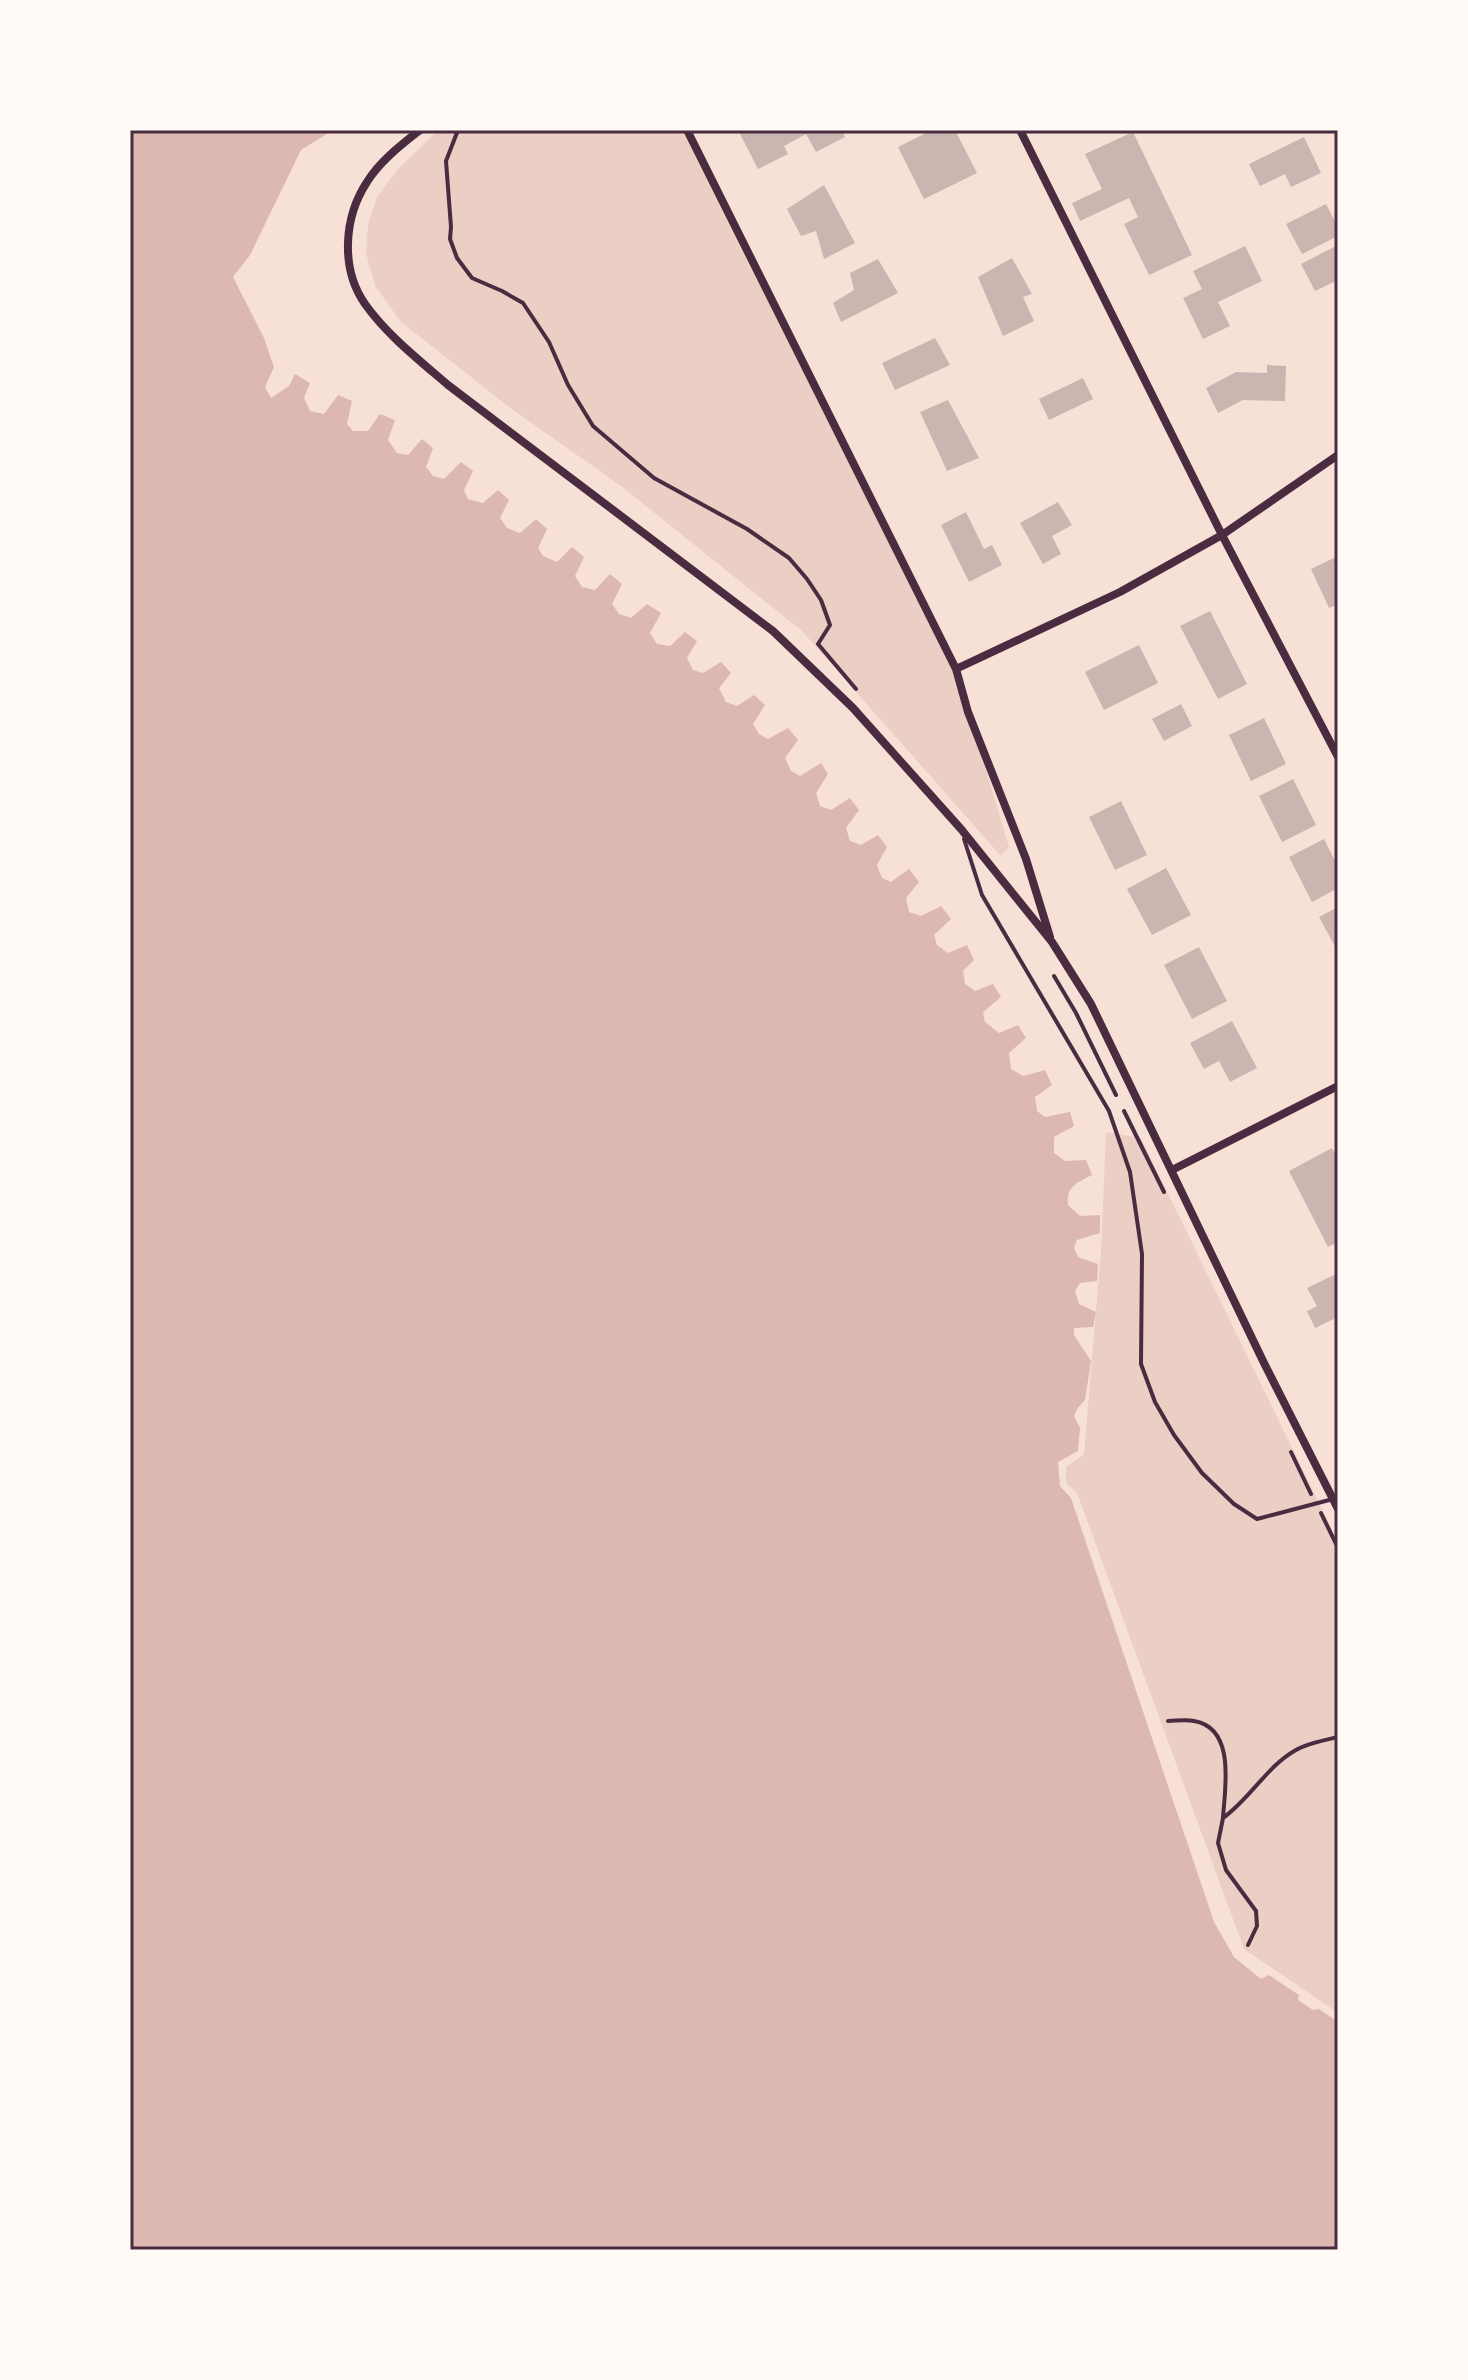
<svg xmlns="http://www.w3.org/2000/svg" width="1468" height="2380" viewBox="0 0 1468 2380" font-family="'Space Grotesk',sans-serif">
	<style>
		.green { fill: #ebcfc5 }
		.water { fill: #dcb8b0 }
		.building { fill: #ccb4b1 }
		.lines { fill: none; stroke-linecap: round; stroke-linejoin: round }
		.path { stroke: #4a2c40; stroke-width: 4 }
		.service { stroke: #4a2c40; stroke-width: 4 }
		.minor { stroke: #4a2c40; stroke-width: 8 }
		.neatline { fill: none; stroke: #4a2c40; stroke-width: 3 }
	</style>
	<rect width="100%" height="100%" fill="#f7e1d7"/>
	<path class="green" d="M438,130H687L956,669L1009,847L1001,856L803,632L621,486L513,410L401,322L375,286L366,253L368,224L377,197L397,170Z
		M1106,1132L1141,1138L1338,1542V2013L1244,1949L1077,1493L1066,1483V1467L1084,1454L1101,1250Z"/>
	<path class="water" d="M130,130H333L301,150L250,255L233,277L264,338L274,367L265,387L271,398L289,386L295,374L310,383L304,398L310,411L324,414L338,395L352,401L347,424L353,431H368L380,414L395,420L388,440L397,453L408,455L422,439L433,448L426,467L433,476L444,479L461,462L473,471L464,490L468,499L483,503L498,490L509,500L500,518L507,528L520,533L536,519L547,529L538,548L543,556L557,562L572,547L584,557L575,576L582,587L595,590L610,574L622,584L612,604L619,614L631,618L647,604L661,613L650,633L657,644L670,646L685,632L697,641L687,658L693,670L703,673L721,662L731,673L719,688L726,702L737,706L754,695L765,705L753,724L759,734L768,739L788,728L798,740L785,758L791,771L800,776L821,763L828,774L816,793L820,806L831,810L850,798L859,810L846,828L850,841L861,845L878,835L887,847L877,865L882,878L891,882L909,869L919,882L906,898L909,912L921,916L941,906L951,919L934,935L937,945L948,953L967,945L974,960L963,971L965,984L975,991L993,984L1001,997L983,1012L985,1022L999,1033L1018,1025L1026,1038L1009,1053L1011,1069L1023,1076L1045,1070L1052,1085L1035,1097L1037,1111L1045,1117L1070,1112L1074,1126L1054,1137V1153L1065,1161L1086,1160L1092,1175C1077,1183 1066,1186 1068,1205L1080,1216L1100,1215V1233L1077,1240L1074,1248L1078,1257L1098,1264L1097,1281L1080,1283L1075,1291L1079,1304L1096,1312L1093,1327L1074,1328V1335L1091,1361L1085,1400L1077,1409L1074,1416L1080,1428L1078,1451L1058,1462L1060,1486L1071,1498L1214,1922L1234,1957L1261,1979L1269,1975L1299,1995L1298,2000L1313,2010L1319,2009L1338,2022V2250H130Z"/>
	<path class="building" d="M738,130H842L845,137L816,152L806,134L784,146L788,154L758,169Z
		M932,130H955L977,173L924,199L898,147Z
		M1133,132L1192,255L1149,275L1124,224L1138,217L1129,198L1080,221L1072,203L1102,189L1085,154Z
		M1304,137L1321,173L1291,187L1285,174L1260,186L1249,164Z
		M824,185L855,243L824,259L816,231L801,236L787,209Z
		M1326,204L1338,227V236L1302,254L1286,224Z
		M1338,245V280L1315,291L1301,264Z
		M1245,246L1262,281L1218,302L1230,326L1203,339L1183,298L1202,289L1193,271Z
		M1012,258L1032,294L1023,297L1034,321L1003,336L978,277Z
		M878,259L898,293L841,322L833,303L854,290L850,273Z
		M935,338L950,365L895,390L882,363Z
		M1267,365L1286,366L1285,401L1243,400L1218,413L1206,388L1236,372L1267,373Z
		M1083,378L1093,399L1049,420L1039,399Z
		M948,400L979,458L947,471L920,412Z
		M1058,502L1072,525L1052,536L1061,554L1043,564L1020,523Z
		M966,512L984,549L992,545L1002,565L969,582L941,525Z
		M1338,556V604L1329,608L1311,569Z
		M1210,611L1247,684L1218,699L1180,626Z
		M1139,645L1158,683L1104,710L1085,672Z
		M1181,704L1192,726L1164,741L1152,719Z
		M1264,718L1286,764L1251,781L1229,735Z
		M1293,779L1316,825L1282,842L1259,796Z
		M1121,801L1147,855L1115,870L1089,817Z
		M1324,839L1338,867V888L1312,902L1289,857Z
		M1166,868L1191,915L1152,935L1127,889Z
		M1338,907V952L1319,917Z
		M1199,947L1227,1001L1192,1019L1164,965Z
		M1232,1021L1257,1068L1230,1082L1219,1061L1204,1069L1190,1043Z
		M1332,1148L1338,1159V1242L1328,1247L1289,1171Z
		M1338,1273V1317L1315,1328L1307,1311L1317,1306L1307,1288Z"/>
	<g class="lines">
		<path class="path" d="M458,130L446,161L451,227L450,239L457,258L472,278L502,291L523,303L549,342L568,385L593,426L654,478L747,529L789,558L807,579L821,600L830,625L818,644L856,689
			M1054,976L1076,1013L1116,1095
			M1124,1111L1164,1192
			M1291,1452L1311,1494
			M1321,1513L1338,1548
			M1168,1721C1176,1721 1186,1719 1194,1721C1236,1728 1225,1788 1223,1817
			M1248,1945L1257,1926L1256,1911L1226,1870L1218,1843L1223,1818C1250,1799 1267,1766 1296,1750C1308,1743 1325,1740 1338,1737"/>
		<path class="service" d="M964,839L982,895L1109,1111L1130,1172L1142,1254L1141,1364L1155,1402L1174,1435L1202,1473L1234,1504L1257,1519L1333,1499"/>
		<path class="minor" d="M420,130C401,145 380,161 367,182C344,217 340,268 365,304C387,335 419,360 448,385L773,631L853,708L961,829L1052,942L1091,1004L1264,1363L1338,1509
			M687,130L956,669L968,712L1026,859L1050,937
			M1020,130L1222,535L1338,757
			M956,669L1120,592L1222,535L1338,455
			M1172,1170L1338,1086"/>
	</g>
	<rect width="1468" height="2380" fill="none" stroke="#fffaf5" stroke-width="264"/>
	<rect x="132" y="132" width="1204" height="2116" class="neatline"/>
</svg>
